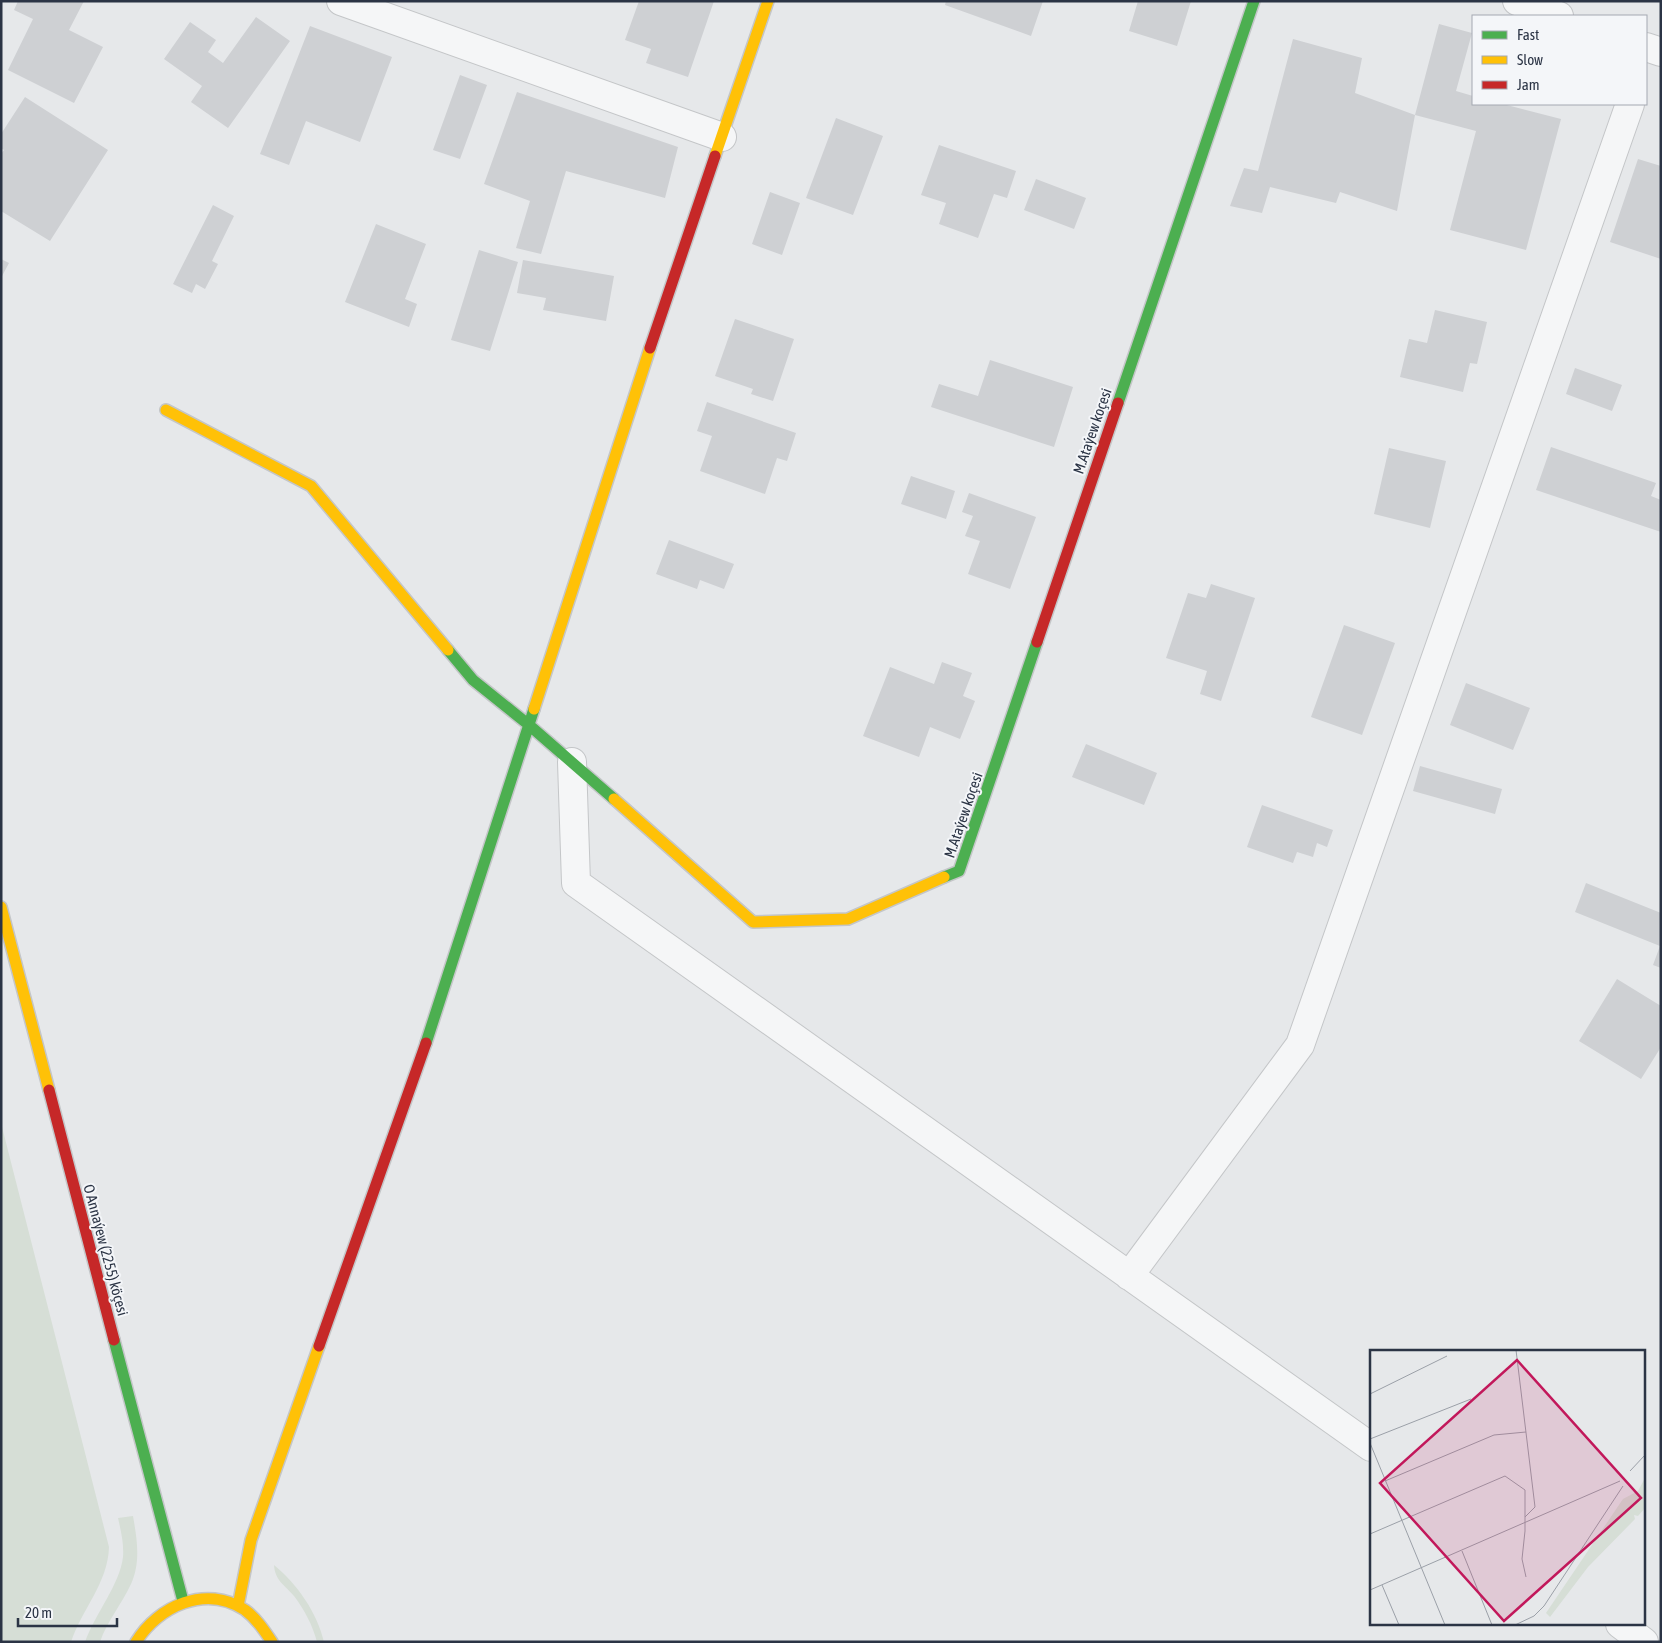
<svg xmlns="http://www.w3.org/2000/svg" width="1662" height="1643" viewBox="0 0 1662 1643" font-family="'Asap Condensed',sans-serif">
	<style>
		.green { fill: #d6ded6 }
		.building { fill: #ced0d3 }
		.lines { fill: none; stroke-linecap: round; stroke-linejoin: round }
		.street-casing { stroke: #c4c6c8; stroke-width: 30 }
		.fast-casing { stroke: #c4c6c8; stroke-width: 14 }
		.slow-casing { stroke: #c4c6c8; stroke-width: 14 }
		.jam-casing { stroke: #c4c6c8; stroke-width: 14 }
		.street { stroke: #f5f6f7; stroke-width: 28 }
		.fast { stroke: #4caf50; stroke-width: 11 }
		.slow { stroke: #ffc107; stroke-width: 11 }
		.jam { stroke: #c62828; stroke-width: 11 }
		.labels { text-anchor: middle; dominant-baseline: central; stroke-width: 4; stroke-linejoin: round; paint-order: stroke }
		.street-label { font-size: 15px; fill: #2b3445; stroke: #f4f6f9 }
		.inset-road { fill: none; stroke: #9ba0a8; stroke-width: 1 }
		.view { fill: #c2185b; fill-opacity: 0.15; stroke: #c2185b; stroke-width: 2.5 }
		.inset-edge { fill: none; stroke: #2b3445; stroke-width: 2.5 }
	</style>
	<rect width="100%" height="100%" fill="#e6e8ea"/>
	<path class="green" d="M1,1123L109,1547C108,1583 82,1609 71,1642H1Z
		M133,1516C137,1539 141,1562 131,1584C122,1604 107,1621 100,1642H85C95,1614 120,1584 123,1557C124,1544 121,1531 118,1518Z
		M274,1565C297,1584 317,1612 324,1642H317C313,1626 304,1609 294,1596C285,1585 275,1581 274,1565Z"/>
	<path class="building" d="M18,1H84L69,30L103,47L74,103L8,70L33,19L14,10Z
		M639,1H714L688,77L646,63L651,49L625,40Z
		M946,1H1043L1031,36L945,5Z
		M1138,1H1191L1177,46L1129,31Z
		M256,17L290,41L228,128L191,102L202,86L164,59L190,22L216,40L208,52L223,63Z
		M1439,24L1472,33L1456,91L1473,96V104H1503L1561,119L1526,250L1450,230L1476,131L1415,115Z
		M310,26L392,57L360,142L306,121L289,165L260,154Z
		M1293,39L1362,58L1355,93L1415,115L1397,211L1340,192L1336,203L1270,187L1262,213L1230,206L1244,168L1258,171Z
		M460,75L487,85L460,159L433,150Z
		M517,92L678,147L665,198L566,171L541,254L516,248L530,201L484,184Z
		M25,97L108,150L50,241L1,211V154L4,150L1,148V134Z
		M836,118L883,136L853,215L806,198Z
		M939,145L1016,171L1007,198L994,194L978,238L939,224L946,203L921,195Z
		M1638,159L1661,166V259L1610,242Z
		M1036,179L1086,198L1074,229L1024,210Z
		M770,192L800,203L782,255L752,244Z
		M213,205L234,216L212,261L218,264L205,289L196,284L192,293L173,284Z
		M376,224L426,244L405,299L417,304L409,327L345,302Z
		M479,250L518,262L490,351L451,340Z
		M1,259L9,263L1,278Z
		M523,260L614,276L606,321L543,310L546,298L517,293Z
		M1435,310L1487,322L1477,364L1470,363L1463,392L1400,377L1409,339L1427,343Z
		M735,319L794,339L773,401L751,394L753,389L715,376Z
		M990,360L1073,387L1054,447L931,407L939,384L978,396Z
		M1575,368L1622,385L1612,411L1566,394Z
		M707,402L796,433L787,461L777,458L765,494L700,471L712,436L697,431Z
		M1551,447L1656,483L1651,496L1661,500V532L1536,490Z
		M1389,448L1446,461L1430,528L1374,514Z
		M911,476L955,491L946,519L901,504Z
		M969,493L1036,517L1010,589L968,574L980,541L965,536L973,516L962,512Z
		M669,540L734,564L724,589L700,580L697,589L656,574Z
		M1211,584L1255,598L1221,701L1200,694L1207,671L1166,658L1188,593L1206,598Z
		M1344,625L1395,643L1362,735L1311,717Z
		M942,662L972,673L963,696L975,701L960,739L930,727L919,757L863,736L890,667L934,684Z
		M1466,683L1530,708L1513,750L1450,725Z
		M1086,744L1157,773L1144,805L1072,777Z
		M1420,766L1502,789L1495,814L1413,791Z
		M1262,805L1333,830L1327,847L1317,843L1313,857L1297,852L1293,863L1247,847Z
		M1586,883L1661,913V968L1653,965L1660,946L1575,912Z
		M1617,979L1661,1006V1047L1641,1079L1579,1041Z"/>
	<g class="lines">
		<defs>
			<path id="street" d="M341,1L722,137
				M1517,1L1559,16
				M1646,47L1661,52
				M572,762L576,883L1371,1447
				M1129,1276L1300,1045L1630,104
				M1620,1624L1644,1642"/>
			<path id="fast" d="M1118,403L1254,1
				M448,650L473,680L529,725L614,799
				M944,877L959,871L1037,642
				M426,1043L534,709
				M114,1340L183,1601"/>
			<path id="slow" d="M715,156L768,1
				M166,410L311,486L448,650
				M534,709L650,348
				M614,799L753,922L848,919L944,877
				M1,907L49,1090
				M238,1606L251,1540L319,1346
				M136,1642C158,1606 206,1584 245,1610C256,1618 264,1630 272,1642"/>
			<path id="jam" d="M650,348L715,156
				M1037,642L1118,403
				M49,1090L114,1340
				M319,1346L426,1043"/>
		</defs>
		<use href="#street" class="street-casing"/>
		<use href="#fast" class="fast-casing"/>
		<use href="#slow" class="slow-casing"/>
		<use href="#jam" class="jam-casing"/>
		<use href="#street" class="street"/>
		<use href="#fast" class="fast"/>
		<use href="#slow" class="slow"/>
		<use href="#jam" class="jam"/>
	</g>
	<g class="labels">
		<g class="street-label">
			<text transform="translate(1092 431) rotate(-71)">M.Ataýew koçesi</text>
			<text transform="translate(963 815) rotate(-71)">M.Ataýew koçesi</text>
			<text transform="translate(106 1250) rotate(75)">O Annaýew (2255) köçesi</text>
		</g>
	</g>
	<g transform="translate(1370 1350)">
		<rect width="275" height="275" fill="#e6e8ea"/>
		<path d="M275,128V158L268,166L264,165L265,169L218,217L180,267L176,263L253,149L268,141Z" fill="#d6ded6"/>
		<path class="inset-road" d="M146,0L165,157L155,167M0,44L77,6M0,89L101,49M0,93L75,275M260,121L275,105M15,131L124,85L156,82M0,184L135,126L155,140V181L152,209L156,227M92,201L122,275M12,235L29,275M0,240L250,131M145,275L164,266L174,256L253,136"/>
		<path class="view" d="M147,10L271,148L134,271L10,133Z"/>
		<rect width="275" height="275" class="inset-edge"/>
	</g>
	<rect width="1662" height="1643" fill="none" stroke="#2b3445" stroke-width="5"/>
	<rect x="1472" y="15" width="175" height="90" fill="#f4f6f9" stroke="#a4a8b1"/>
	<rect x="1482" y="31" width="25" height="8" fill="#4caf50" stroke="#a4a8b1"/>
	<text x="1517" y="40" font-size="15" fill="#2b3445">Fast</text>
	<rect x="1482" y="56" width="25" height="8" fill="#ffc107" stroke="#a4a8b1"/>
	<text x="1517" y="65" font-size="15" fill="#2b3445">Slow</text>
	<rect x="1482" y="81" width="25" height="8" fill="#c62828" stroke="#a4a8b1"/>
	<text x="1517" y="90" font-size="15" fill="#2b3445">Jam</text>
	<path d="M18 1618v8h99v-8" fill="none" stroke="#2b3445" stroke-width="2.5"/>
	<text x="25" y="1618" font-size="15" fill="#2b3445" stroke="#f4f6f9" stroke-width="4" paint-order="stroke">20 m</text>
</svg>
